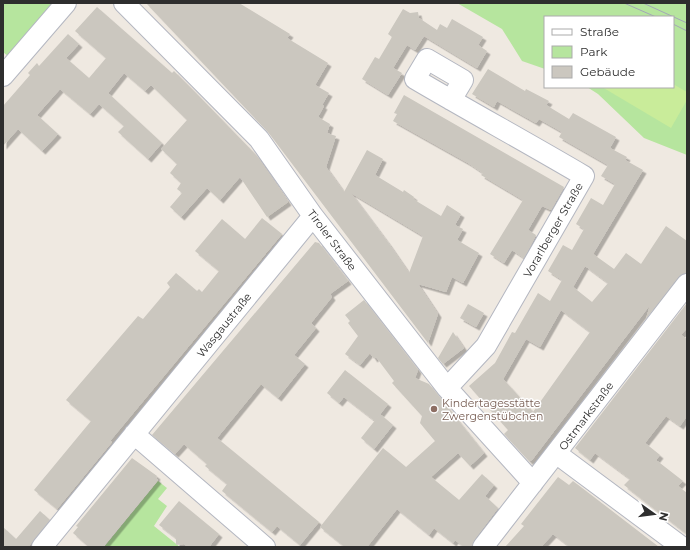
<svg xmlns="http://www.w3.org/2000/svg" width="690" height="550" viewBox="0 0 690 550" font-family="Montserrat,sans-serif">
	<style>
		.green { fill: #b6e59e }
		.pitch { fill: #c9ec9a }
		.building { fill: #cbc7bf; fill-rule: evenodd; filter: url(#shadow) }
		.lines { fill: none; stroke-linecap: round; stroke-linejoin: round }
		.minor-casing { stroke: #b4b7c1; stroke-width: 22 }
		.minor { stroke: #fff; stroke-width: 20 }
		.tram { stroke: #a3a6b8; stroke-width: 1 }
		.education-dot { fill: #8d6e63; stroke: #fff; stroke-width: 1.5 }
		.labels { text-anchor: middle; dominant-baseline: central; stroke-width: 3; stroke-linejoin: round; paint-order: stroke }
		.street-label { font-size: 11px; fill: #2e2e2e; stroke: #fff }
		.education-label { font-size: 11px; fill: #785e54; stroke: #fff; text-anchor: start }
	</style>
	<defs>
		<filter id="shadow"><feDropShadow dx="3.5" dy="3.5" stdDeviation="0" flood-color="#0004"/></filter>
	</defs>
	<rect width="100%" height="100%" fill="#efe9e1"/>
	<path class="green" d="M3,3H56L9,57L3,52Z
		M457,3H687V155L644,138L598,94L587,87H673V17H545V69L522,61L502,29Z
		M158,481L167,488L158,499L167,506L154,526L180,547H104Z"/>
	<path class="pitch" d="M673,84L687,92V100L671,128L602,87H673Z"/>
	<path class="building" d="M146,3H239L290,34L287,38L328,63L315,85L329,93L322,105L324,106L318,117L330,124L327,133L336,136L326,167L344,192L367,150L383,159L375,175L403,192L404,190L414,197L413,199L441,216L447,205L461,214L455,225L463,229L457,240L479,253L463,283L452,277L446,292L418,284L438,314L428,343L268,132ZM351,193L423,236L409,273L389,244Z
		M97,7L172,73L174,71L193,90L257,156L288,202L267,217L240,177L220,200L207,188L181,217L170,207L182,193L177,189L181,183L170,173L177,164L161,149L187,120L151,85L145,91L124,73L108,93L162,143L148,159L118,132L124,126L99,104L90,114L60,89L37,115L58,134L42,151L18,129L3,146V106L30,75L28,73L37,63L39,66L68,34L79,44L66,58L89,78L106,58L75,31Z
		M403,9L410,13L418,12L419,18L437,30L440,24L447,28L452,19L483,37L478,45L487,51L477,68L424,36L415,50L407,45L393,68L402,73L388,95L362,79L375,57L379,59L392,37L388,34Z
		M488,69L525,91L526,89L549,101L546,105L569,119L573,113L616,137L610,148L627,157L625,160L643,170L593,254L614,269L626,253L641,264L666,226L687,241V273L678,277L646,319L650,305L532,460L529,461L504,434L508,430L469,386L495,363L512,332L515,333L538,293L550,301L562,280L548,271L563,245L572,250L584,229L576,224L591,198L603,205L615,184L601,176L608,165L559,137L562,132L539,119L536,123L497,101L494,107L472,94ZM585,266L608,283L592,302L573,287ZM561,310L590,332L533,412L503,379L526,339L540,347Z
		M404,95L564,187L551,210L542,206L528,230L536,235L524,258L512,250L504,263L490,254L523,200L481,175L483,173L468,163L393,121L397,114L394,113Z
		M262,218L282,234L110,441L112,442L57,509L34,490L91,421L66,400L138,316L143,319L170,287L167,283L176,273L197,291L199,289L202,292L219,271L195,251L222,219L245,239Z
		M315,242L319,243L348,281L330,294L332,297L311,323L316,328L294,355L305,364L278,398L261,384L217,438L319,522L300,545L277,526L272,532L222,491L227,484L205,466L207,464L184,444L175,454L152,435Z
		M364,300L418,370L415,378L429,384L484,453L470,466L458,453L431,477L459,500L482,474L494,485L485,496L498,508L474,540L472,547H464L455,540L453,543L434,528L429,535L397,509L367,547H345L320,527L383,448L406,467L435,441L420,423L422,416L392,383L394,381L376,357L374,359L370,353L360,365L345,354L358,336L348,323L350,321L345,315Z
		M687,303V328L681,335L687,339V416L680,426L666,416L645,443L660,455L656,460L683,481L678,486L687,493V534L624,485L630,479L595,453L590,460L575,448Z
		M468,304L484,313L476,327L460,318Z
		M453,332L464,348L443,364L438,358Z
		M345,370L388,404L375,421L344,397L339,403L327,393Z
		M380,414L393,425L374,449L361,438Z
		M132,458L157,476L156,478L158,480L103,547H89L73,533L78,527L76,526Z
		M558,477L569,485L573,481L659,547H570L553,534L541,547H505L524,526L521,524Z
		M179,501L219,534L209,547H188L184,544L176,545V538L159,525Z
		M40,511L50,520L28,547H3V527L16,539Z"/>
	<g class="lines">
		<defs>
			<path id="minor" d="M124,3L259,139L313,216L447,388L533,483
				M3,76L66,3
				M447,388L486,346L584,176C528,143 471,112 415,79L427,59L463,80L451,100
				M134,434L265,547
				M557,454L682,547
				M42,547L313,216
				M483,547L687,284"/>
		</defs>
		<use href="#minor" class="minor-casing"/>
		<use href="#minor" class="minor"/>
		<path class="tram" d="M624,3L656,17
			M643,3L687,23
			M673,24L687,31"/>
	</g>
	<circle class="education-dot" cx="434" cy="409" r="4"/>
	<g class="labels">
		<g class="street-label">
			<text transform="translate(553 230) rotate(-60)">Vorarlberger Straße</text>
			<text transform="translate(332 240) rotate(53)">Tiroler Straße</text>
			<text transform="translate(224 325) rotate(-51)">Wasgaustraße</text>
			<text transform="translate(586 416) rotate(-53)">Ostmarkstraße</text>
		</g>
		<g class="education-label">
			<text x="442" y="403">Kindertagesstätte<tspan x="442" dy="13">Zwergenstübchen</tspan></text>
		</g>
	</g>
	<rect width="690" height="550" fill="none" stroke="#2e2e2e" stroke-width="8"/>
	<rect x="544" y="16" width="130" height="72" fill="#ffffff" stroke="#ababab"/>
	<rect x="552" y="29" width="20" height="6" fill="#ffffff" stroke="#ababab"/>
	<text x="580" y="36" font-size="12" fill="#2e2e2e">Straße</text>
	<rect x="552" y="46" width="20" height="12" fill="#b6e59e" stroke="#ababab"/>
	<text x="580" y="56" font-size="12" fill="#2e2e2e">Park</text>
	<rect x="552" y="66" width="20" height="12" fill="#cbc7bf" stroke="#ababab"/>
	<text x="580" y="76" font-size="12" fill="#2e2e2e">Gebäude</text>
	<g transform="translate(654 514) rotate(104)" stroke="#ffffff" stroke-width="3" paint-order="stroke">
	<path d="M0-3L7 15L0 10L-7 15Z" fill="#2e2e2e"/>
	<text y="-6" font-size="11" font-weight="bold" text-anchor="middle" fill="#2e2e2e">N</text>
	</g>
</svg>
